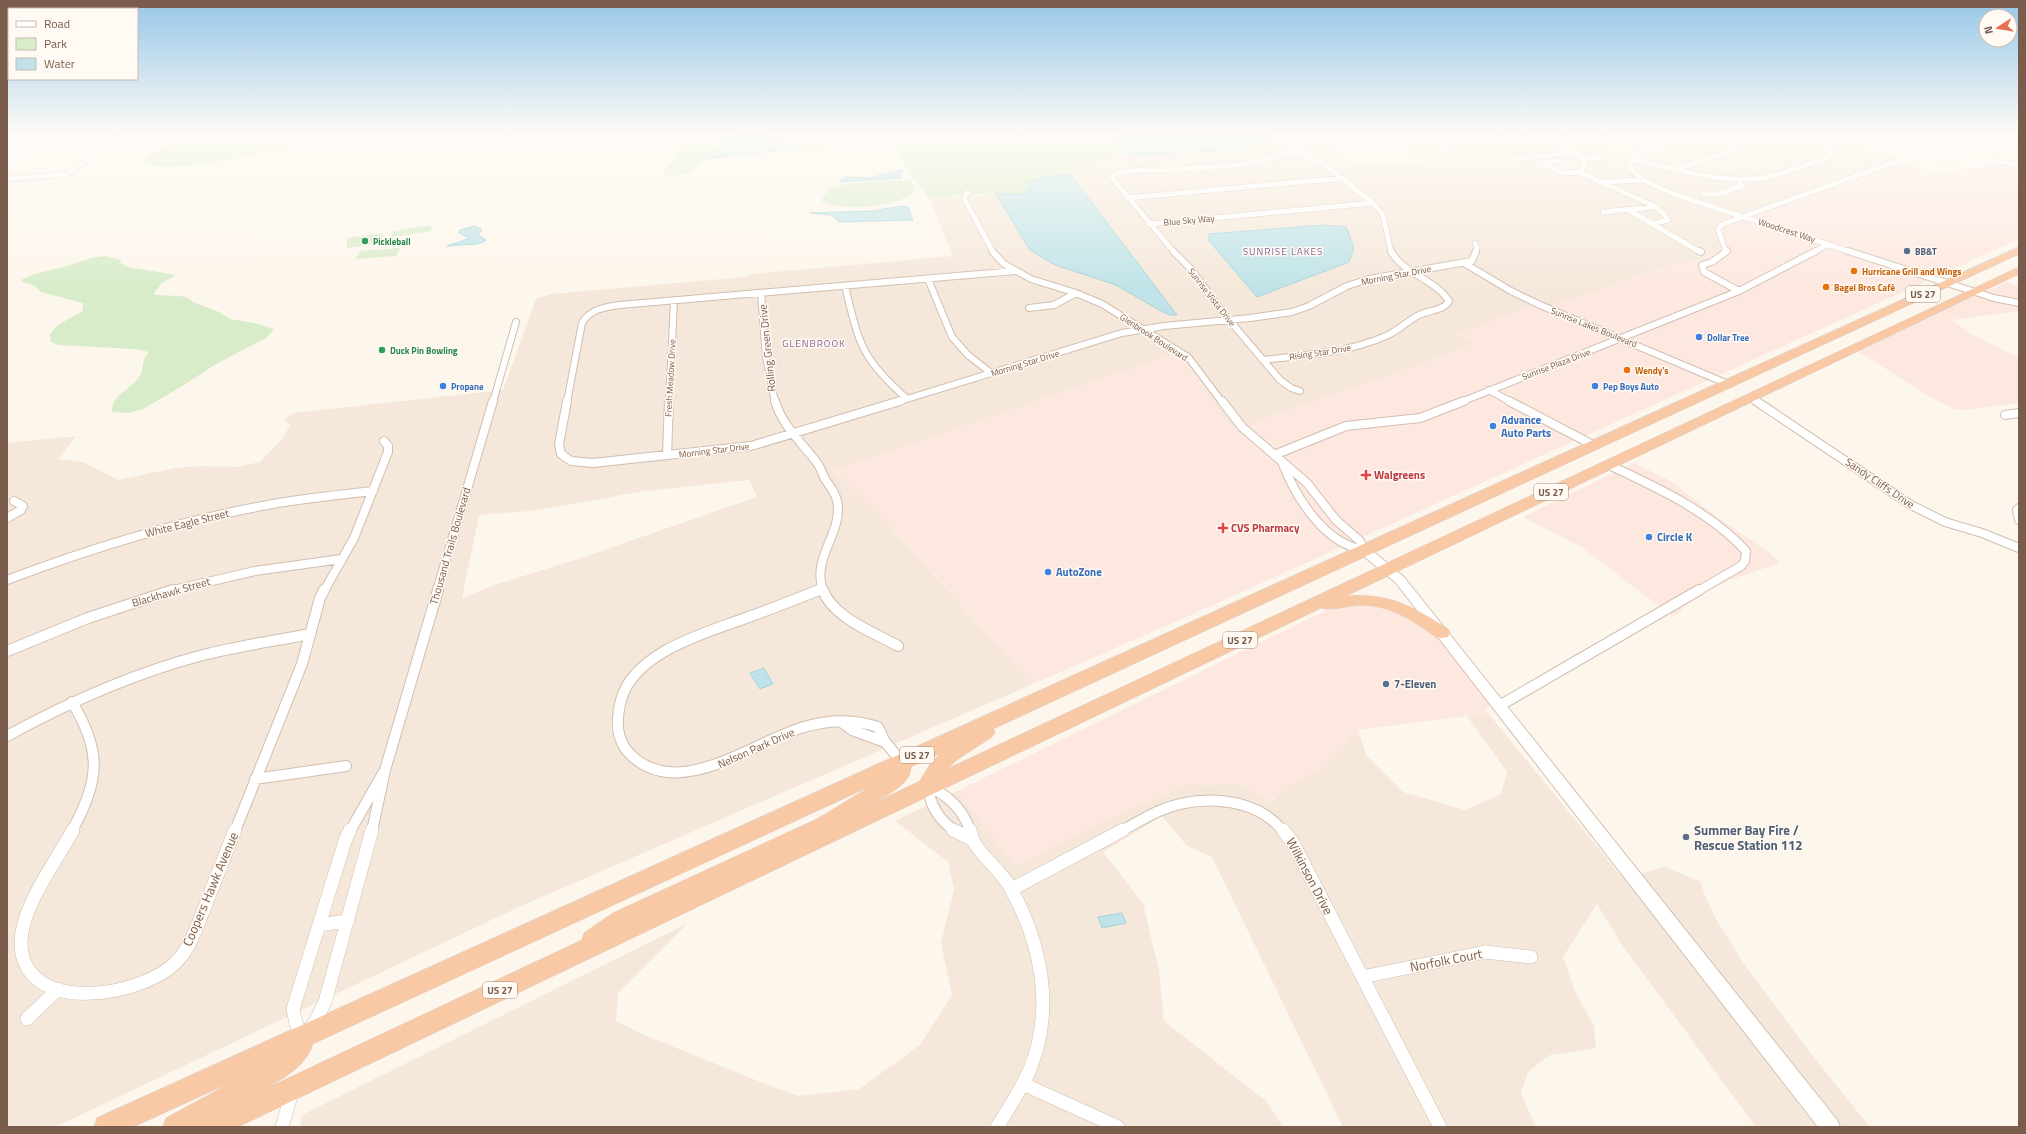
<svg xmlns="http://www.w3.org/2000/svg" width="2026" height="1134" viewBox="0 0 2026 1134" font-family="'Titillium Web',sans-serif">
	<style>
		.residential { fill: #f5e8da; fill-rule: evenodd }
		.commercial { fill: #fde8e0 }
		.education { fill: #f3e8fa }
		.green { fill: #d8ecc9 }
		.water { fill: #bfe3e8; stroke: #a5d3da }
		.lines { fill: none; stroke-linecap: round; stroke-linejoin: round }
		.minor-far4-casing { stroke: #d1beb0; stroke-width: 6 }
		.minor-far3-casing { stroke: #d1beb0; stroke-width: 8 }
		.minor-far2-casing { stroke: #d1beb0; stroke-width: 10 }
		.minor-far1-casing { stroke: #d1beb0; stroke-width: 12 }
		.minor-casing { stroke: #d1beb0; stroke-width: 14 }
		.secondary-casing { stroke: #d6c0b0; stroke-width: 2 }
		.trunk-casing { stroke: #dad1cd; stroke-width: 1 }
		.minor-far4 { stroke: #fff; stroke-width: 5 }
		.minor-far3 { stroke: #fff; stroke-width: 6 }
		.minor-far2 { stroke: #fff; stroke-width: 8 }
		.minor-far1 { stroke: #fff; stroke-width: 10 }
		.minor { stroke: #fff; stroke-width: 13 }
		.secondary { fill: #fff; fill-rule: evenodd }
		.trunk { fill: #f9c8a4; fill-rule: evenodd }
		.leisure-dot { fill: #2e9e5b; stroke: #fffaf3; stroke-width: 1.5 }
		.service-dot { fill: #5c6f8a; stroke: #fffaf3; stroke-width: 1.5 }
		.food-dot { fill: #e8710a; stroke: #fffaf3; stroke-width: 1.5 }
		.shop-dot { fill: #3f7fe0; stroke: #fffaf3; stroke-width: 1.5 }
		.health-dot { fill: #e0444e; stroke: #fffaf3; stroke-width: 1.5 }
		.labels { text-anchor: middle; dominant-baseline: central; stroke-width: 3; stroke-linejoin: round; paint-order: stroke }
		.far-street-label { font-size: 9px; fill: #7a5c4d; stroke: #fffaf3 }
		.far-leisure-label { font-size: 9px; font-weight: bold; fill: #27864d; stroke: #fffaf3; text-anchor: start }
		.far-service-label { font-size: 9px; font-weight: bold; fill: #4e5e75; stroke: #fffaf3; text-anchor: start }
		.far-food-label { font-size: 9px; font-weight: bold; fill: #c56008; stroke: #fffaf3; text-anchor: start }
		.far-shop-label { font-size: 9px; font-weight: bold; fill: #366cbe; stroke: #fffaf3; text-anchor: start }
		.far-neighbourhood-label { font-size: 10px; letter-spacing: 1px; fill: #846695; stroke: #fffaf3 }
		.shield { fill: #fffaf3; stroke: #a28b7f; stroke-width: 1 }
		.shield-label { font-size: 10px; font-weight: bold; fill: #7a5c4d }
		.street-label { font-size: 11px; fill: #7a5c4d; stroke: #fffaf3 }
		.shop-label { font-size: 11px; font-weight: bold; fill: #366cbe; stroke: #fffaf3; text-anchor: start }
		.health-label { font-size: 11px; font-weight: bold; fill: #be3a42; stroke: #fffaf3; text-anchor: start }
		.service-label { font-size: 11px; font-weight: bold; fill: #4e5e75; stroke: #fffaf3; text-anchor: start }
		.near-service-label { font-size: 13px; font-weight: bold; fill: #4e5e75; stroke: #fffaf3; text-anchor: start }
		.near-street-label { font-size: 13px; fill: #7a5c4d; stroke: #fffaf3 }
	</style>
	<rect width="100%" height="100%" fill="#fdf6ec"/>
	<path class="residential" d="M1277,133H1351L1334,151L1362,166L1427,162L1416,159L1404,151L1406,143L1389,133H1614L1631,139L1607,146L1605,149L1614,152L1656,141L1634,133H1644L1657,137L1669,133H1832L1902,161L1856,178L1737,215L1717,225L1720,248L1700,260L1680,262L1541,309L1457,334L1476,343L1433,360L1235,429L1222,415L1195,374L1178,353L833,471L839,477L844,475L1033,684L521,906L55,1127H7V443L76,436L58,459L83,462L118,480L175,468L200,466L236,467L260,462L284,437L290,424L284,420L293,413L503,390L536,299L551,294L745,277L752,274L953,256L929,198L996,194L1030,250L1055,265L1116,285L1159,310L1177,315L1069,171L1082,163L1114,158L1120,152L1131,156L1234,150L1268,141ZM1324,225L1346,227L1349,262L1257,297L1209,242V234ZM749,480L757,497L575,560L494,585L462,598L479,515L531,511L645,491Z
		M1488,713L1622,877H1626L1820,1127H1756L1620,942L1597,904L1563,957L1576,994L1594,1026L1596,1048L1550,1055L1528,1072L1521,1093L1536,1127H1342V1125L1212,857L1187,846L1162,816L1103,852L1143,903L1159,971L1164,1021L1267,1102L1283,1127H300L302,1115L688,923L618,993L616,1021L642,1034L763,1083L798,1096L859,1089L920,1045L952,995L941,943L954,889L948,862L895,821L957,791L1016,867L1089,828L1185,785L1242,784L1269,803L1287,787L1328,764L1358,730L1366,755L1403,792L1465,810L1501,794L1507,772L1467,716Z
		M1665,867L1701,882L1704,893L1716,919L1744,964L1808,1050L1870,1127H1840L1639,874Z"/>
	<path class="commercial" d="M1977,133H2008L2007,139L2019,143V146Z
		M1902,161L1930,172L2019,165V239L1191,615L1033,684L899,535L833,471L1178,353L1195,374L1222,415L1235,429L1433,360L1476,343L1456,334L1532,305L1541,309L1680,262L1700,260L1720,248L1716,225L1726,215H1737L1856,178Z
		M2007,282L2019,287V311L1952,320L1969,333L2019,358V403L1965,410L1954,409L1937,401L1856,350Z
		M1634,463L1671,481L1717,517L1770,553L1780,563L1727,581L1689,601L1678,614L1672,616L1581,547L1523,517Z
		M1371,604L1396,609L1437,635L1492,705L1485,709L1488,713L1358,730L1328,764L1287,787L1268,803L1242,784L1185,785L1089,828L1016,867L957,791L1333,607Z"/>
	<path class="education" d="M1832,133H1946L1997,140L1992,142V148L1994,150L1903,147L1904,150L1853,141Z"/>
	<path class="green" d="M227,133H332L315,141C283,147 169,178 146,162V159C168,140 199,136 227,133Z
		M612,133H733L711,156L687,174L665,176L664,172L682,150L684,145C663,129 630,147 612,133Z
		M764,133H1135L1116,137L1121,151L1114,158L1082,163L1069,171L1071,175H1059L1033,180L1024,194H970L929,198L910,174L891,140L796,150L779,145Z
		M897,180L911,181L914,187L913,194C887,208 848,212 821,201L828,189L846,184Z
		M431,225L432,231L392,237L391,232Z
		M382,233L383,243L347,248V238Z
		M400,248L396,256L356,259L360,251Z
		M105,256L121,260L120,263L128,267L176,275L162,283L153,294C164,298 186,292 193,302L219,312L230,319L255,323L274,329L266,338L216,364L184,385L143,409L128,413L112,412C112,396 127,391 136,381C145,371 141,369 144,360C144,358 147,354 149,352L134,349L58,345L51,342L50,334L58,325L81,312L83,310V303L41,292L35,286L21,281V280C34,273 46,271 60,268C75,264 89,257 105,256Z"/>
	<path class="water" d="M733,133H764L779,145L796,150L751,153L706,159Z
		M1135,133H1277L1268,141L1234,150L1131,156L1120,152L1121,151L1116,137Z
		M901,170L903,171L900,173L902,178L839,182L844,177L869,178Z
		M1059,175H1071L1177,315H1170L1159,310L1116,285L1055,265L1030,250L996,194H1024L1033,180Z
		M902,206L908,207L913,220L839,222L831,215L810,213L872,211Z
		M1324,225L1346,227L1354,248L1349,262L1257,297L1209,241V234Z
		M475,226L482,230L478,235L485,239V241L477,244L447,246L468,239V237L459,233L460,230Z
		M764,668L773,684L760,689L750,673Z
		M1122,913L1126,923L1102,928L1098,917Z"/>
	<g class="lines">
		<defs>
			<path id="minor-far4" d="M1422,133L1449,150V153
				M1684,133L1686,136L1684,140L1647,149L1635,156L1630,162L1631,169L1643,180L1676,195L1851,252
				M1540,134L1585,159L1581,173L1654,206L1663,213L1668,220L1653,224
				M1478,139L1557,133
				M1550,139L1600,133
				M1292,152L1314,159L1326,166L1373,203L1383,215L1391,252
				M1511,159L1576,153
				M1580,159L1604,157
				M1632,159C1674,168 1718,184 1762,178C1784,175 1805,165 1826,158L1831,154L1820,143L1794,133
				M1543,162L1561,161
				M1543,162L1562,173L1581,172
				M7,165L33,149L112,143
				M1678,169L1727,152L1741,145L1740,139L1730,133
				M7,179L67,174L125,133
				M1604,182L1643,180
				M968,192L964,198L993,252
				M1704,194H1717L1742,186L1737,179
				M1127,198L1342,178
				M1627,209L1700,252
				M1603,212L1653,207
				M1149,224L1373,203
				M1475,243L1477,248L1476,252
				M1174,252L1112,178L1115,174L1127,171C1177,167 1283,174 1317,133
				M1726,252L1718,229L1723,224L1889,164L1915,158L1930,157L2019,164
				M1814,252L1829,244"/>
			<path id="minor-far3" d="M992,251L1004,264L1031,279L1076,293L1102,304L1188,357L1222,402
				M1173,251L1192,270L1220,309L1280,380L1291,388L1300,391
				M1699,251L1701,252
				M1727,251L1712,262L1702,265L1704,272L1739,291
				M1848,251L1994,298L2019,303
				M1464,263L1511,291L1540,305L1728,384
				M928,279L952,337L968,355L991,373
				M845,286C859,343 860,357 906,398
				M761,293L766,357L775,402
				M1029,308L1054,305L1076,293
				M1263,360C1305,355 1347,353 1386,336C1398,331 1407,321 1419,315C1429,310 1443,311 1449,301C1435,279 1403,274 1391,251
				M1489,390L1511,402
				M1751,397L1758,402
				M493,402L516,322
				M567,402L582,323C590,309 605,307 620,305L1015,271
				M669,402L674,301
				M897,402L1122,333L1164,326L1250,318L1292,312L1309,306L1347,286L1369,279L1472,261L1476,251
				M1461,402L1739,291L1816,251"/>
			<path id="minor-far2" d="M567,401L559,444L561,454L571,461L593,463L751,446L900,401
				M775,401C782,425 800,441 815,460C820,466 822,473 825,479C830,486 835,493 837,500C844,533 811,556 823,591
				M1222,401L1242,427L1307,483L1336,520L1360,541L1364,550
				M1509,401L1593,445
				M1756,401L1911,505L1945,522L1982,533L2019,548
				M2005,415L2019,413
				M667,455L669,401
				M1274,455L1346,426L1420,418L1464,401
				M1283,464C1296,498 1325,544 1364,550
				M1609,465C1658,488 1709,511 1746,551L1745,561L1741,566L1698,591
				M2019,508L2017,510L2019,520
				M7,518L21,510L23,506L14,501
				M7,580C94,547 182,520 273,504C306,498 340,495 373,491
				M169,591L255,571L341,559
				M324,591L354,538L388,452V446L384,441
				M437,591L493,401
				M816,591L822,589"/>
			<path id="minor-far1" d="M819,590C794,600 768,610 743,619C702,634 634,653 621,700C616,720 615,741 632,756C681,801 754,741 804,727C828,720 854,719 878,727L885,742
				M823,590C832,617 875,633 898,646
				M7,651L88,618L173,590
				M72,702C103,753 99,780 72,831
				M1499,706L1699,590
				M843,723L852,730L885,742L902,762
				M7,736C69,702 134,673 203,655C238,646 274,641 310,634
				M385,770L438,590
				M255,779L346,766
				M235,831L302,664L320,598L324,590
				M350,831L385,770
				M372,831L385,770
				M955,831C939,820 930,806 928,787C948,794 964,811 970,831
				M1121,831C1134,824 1146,817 1159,811C1198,794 1255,796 1283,831"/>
			<path id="minor" d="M73,830C56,862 22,905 21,942C21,1017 144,998 178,960C191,946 197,926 204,909C214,883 225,856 235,830
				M350,830L345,841L293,1009L296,1024L304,1036L315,1022L325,1002L372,830
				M953,830L973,840
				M970,830L973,840
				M1283,830L1293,843L1440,1127
				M973,840C979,854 1000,870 1009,885C1041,942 1055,1007 1030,1069C1021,1090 1009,1108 997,1127
				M1012,889L1123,830
				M319,925L348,921
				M1362,977L1485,952L1531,957
				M27,1019L58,989
				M1023,1084L1118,1127
				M282,1127L292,1092"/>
			<path id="secondary" d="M1364,546L1368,547L1404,577L1837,1120L1840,1127H1818L1396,583L1360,553L1358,550Z"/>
			<path id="trunk" d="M2019,247V254L993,729L995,732L992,737L958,759L947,769L2019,267V274L1346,596C1389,593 1413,606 1448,629L1450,633L1448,637L1442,638L1436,637C1412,620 1389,604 1358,605C1347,606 1332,611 1321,608L238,1127H163L166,1118L236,1080L133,1127H94L97,1118ZM941,753L930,764L920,781L868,806C882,797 911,786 911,767ZM873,785L817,819L613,913L584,933L582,940L265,1089C285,1077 305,1067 313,1044Z"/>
		</defs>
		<use href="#minor-far4" class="minor-far4-casing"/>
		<use href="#minor-far3" class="minor-far3-casing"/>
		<use href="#minor-far2" class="minor-far2-casing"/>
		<use href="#minor-far1" class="minor-far1-casing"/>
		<use href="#minor" class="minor-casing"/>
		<use href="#secondary" class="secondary-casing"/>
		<use href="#trunk" class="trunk-casing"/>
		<use href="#minor-far4" class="minor-far4"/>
		<use href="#minor-far3" class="minor-far3"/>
		<use href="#minor-far2" class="minor-far2"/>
		<use href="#minor-far1" class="minor-far1"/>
		<use href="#minor" class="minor"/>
		<use href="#secondary" class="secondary"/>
		<use href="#trunk" class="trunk"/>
	</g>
	<linearGradient id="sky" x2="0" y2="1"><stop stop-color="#97c7e8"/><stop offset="0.46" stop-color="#fefbf6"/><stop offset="1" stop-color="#fefbf6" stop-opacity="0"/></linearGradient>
	<rect width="2026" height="291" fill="url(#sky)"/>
	<g class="leisure-dot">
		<circle cx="365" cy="241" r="4"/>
		<circle cx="382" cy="350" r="4"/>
	</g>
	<g class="service-dot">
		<circle cx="1907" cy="251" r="4"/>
		<circle cx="1386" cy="684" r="4"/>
		<circle cx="1686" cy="837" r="4"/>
	</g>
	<g class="food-dot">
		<circle cx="1854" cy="271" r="4"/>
		<circle cx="1826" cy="287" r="4"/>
		<circle cx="1627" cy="370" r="4"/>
	</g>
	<g class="shop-dot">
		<circle cx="1699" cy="337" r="4"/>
		<circle cx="443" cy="386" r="4"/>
		<circle cx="1595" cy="386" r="4"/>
		<circle cx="1493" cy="426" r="4"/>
		<circle cx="1649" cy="537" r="4"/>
		<circle cx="1048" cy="572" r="4"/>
	</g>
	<g class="health-dot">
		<path d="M1364 469h4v4h4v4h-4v4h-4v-4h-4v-4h4z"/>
		<path d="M1221 522h4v4h4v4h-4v4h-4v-4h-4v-4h4z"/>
	</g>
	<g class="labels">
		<g class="far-street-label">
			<text transform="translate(1189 220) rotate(-5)">Blue Sky Way</text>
			<text transform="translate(1787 230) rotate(18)">Woodcrest Way</text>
			<text transform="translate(1396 275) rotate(-11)">Morning Star Drive</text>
			<text transform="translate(1212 297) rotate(52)">Sunrise Vista Drive</text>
			<text transform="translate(1594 327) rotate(22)">Sunrise Lakes Boulevard</text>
			<text transform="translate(1154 337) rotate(33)">Glenbrook Boulevard</text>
			<text transform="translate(1320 352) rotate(-9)">Rising Star Drive</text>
			<text transform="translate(1025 363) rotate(-17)">Morning Star Drive</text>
			<text transform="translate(1556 364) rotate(-21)">Sunrise Plaza Drive</text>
			<text transform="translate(670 378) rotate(-87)">Fresh Meadow Drive</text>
			<text transform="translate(714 450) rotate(-7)">Morning Star Drive</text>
		</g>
		<g class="far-leisure-label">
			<text x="373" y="241">Pickleball</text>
			<text x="390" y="350">Duck Pin Bowling</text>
		</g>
		<g class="far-service-label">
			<text x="1915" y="251">BB&amp;T</text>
		</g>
		<g class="far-food-label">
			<text x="1862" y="271">Hurricane Grill and Wings</text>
			<text x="1834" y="287">Bagel Bros Café</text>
			<text x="1635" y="370">Wendy's</text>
		</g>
		<g class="far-shop-label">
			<text x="1707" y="337">Dollar Tree</text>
			<text x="451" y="386">Propane</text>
			<text x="1603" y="386">Pep Boys Auto</text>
		</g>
		<g class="far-neighbourhood-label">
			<text x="1283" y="251">SUNRISE LAKES</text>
			<text x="814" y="343">GLENBROOK</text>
		</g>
		<g class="shield">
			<rect x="1906" y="286" width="34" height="16" rx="3"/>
			<rect x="1534" y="484" width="34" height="16" rx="3"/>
			<rect x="1223" y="632" width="34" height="16" rx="3"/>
			<rect x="900" y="747" width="34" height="16" rx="3"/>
			<rect x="483" y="982" width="34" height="16" rx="3"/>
		</g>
		<g class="shield-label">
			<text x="1923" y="294">US 27</text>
			<text x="1551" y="492">US 27</text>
			<text x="1240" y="640">US 27</text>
			<text x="917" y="755">US 27</text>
			<text x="500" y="990">US 27</text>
		</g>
		<g class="street-label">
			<text transform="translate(767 348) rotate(-96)">Rolling Green Drive</text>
			<text transform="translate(1880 483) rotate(34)">Sandy Cliffs Drive</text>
			<text transform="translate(187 523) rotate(-14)">White Eagle Street</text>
			<text transform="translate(450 546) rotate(-74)">Thousand Trails Boulevard</text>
			<text transform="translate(171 592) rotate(-16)">Blackhawk Street</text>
			<text transform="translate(756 748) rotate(-24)">Nelson Park Drive</text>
		</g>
		<g class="shop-label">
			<text x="1501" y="420">Advance<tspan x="1501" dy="13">Auto Parts</tspan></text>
			<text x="1657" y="537">Circle K</text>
			<text x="1056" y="572">AutoZone</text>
		</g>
		<g class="health-label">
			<text x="1374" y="475">Walgreens</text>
			<text x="1231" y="528">CVS Pharmacy</text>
		</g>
		<g class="service-label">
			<text x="1394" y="684">7-Eleven</text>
		</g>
		<g class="near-service-label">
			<text x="1694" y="830">Summer Bay Fire /<tspan x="1694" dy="15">Rescue Station 112</tspan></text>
		</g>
		<g class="near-street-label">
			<text transform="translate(1310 876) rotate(62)">Wilkinson Drive</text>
			<text transform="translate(210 889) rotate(-67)">Coopers Hawk Avenue</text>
			<text transform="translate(1446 960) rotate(-11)">Norfolk Court</text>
		</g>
	</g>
	<rect width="2026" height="1134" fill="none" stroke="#7a5c4d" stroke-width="16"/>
	<rect x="8" y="8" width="130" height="72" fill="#fffaf3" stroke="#cabbb1"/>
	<rect x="16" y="21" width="20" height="6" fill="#ffffff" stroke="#cabbb1"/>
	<text x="44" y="28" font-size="12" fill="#7a5c4d">Road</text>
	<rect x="16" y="38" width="20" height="12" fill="#d8ecc9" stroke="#cabbb1"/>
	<text x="44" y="48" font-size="12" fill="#7a5c4d">Park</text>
	<rect x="16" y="58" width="20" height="12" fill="#bfe3e8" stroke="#cabbb1"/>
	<text x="44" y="68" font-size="12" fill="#7a5c4d">Water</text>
	<g transform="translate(1998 28) rotate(258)"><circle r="19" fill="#fffaf3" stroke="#cabbb1"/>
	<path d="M0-3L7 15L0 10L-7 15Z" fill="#e76f51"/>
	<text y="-6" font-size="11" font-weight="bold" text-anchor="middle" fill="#7a5c4d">N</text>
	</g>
</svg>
